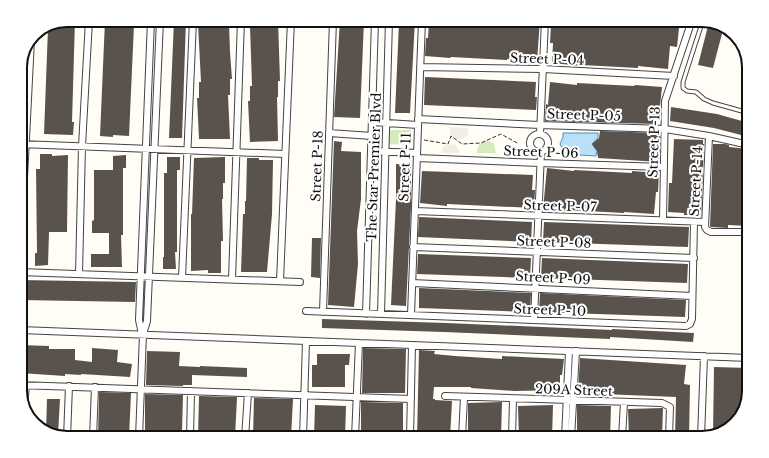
<svg xmlns="http://www.w3.org/2000/svg" width="769" height="458" viewBox="0 0 769 458" font-family="'Libre Baskerville',serif">
	<style>
		.green { fill: #d5ebbd }
		.plaza { fill: #f1ede2 }
		.water { fill: #b9e0f7; stroke: #3f96cf }
		.building { fill: #5a524d }
		.lines { fill: none; stroke-linecap: round; stroke-linejoin: round }
		.service-casing { stroke: #444; stroke-width: 5 }
		.minor-casing { stroke: #444; stroke-width: 8 }
		.path { stroke: #333; stroke-width: 1; stroke-dasharray: 4 2; stroke-linecap: butt }
		.service { stroke: #fff; stroke-width: 3 }
		.minor { stroke: #fff; stroke-width: 6 }
		.labels { text-anchor: middle; dominant-baseline: central; stroke-width: 4; stroke-linejoin: round; paint-order: stroke }
		.street-label { font-size: 13px; fill: #111; stroke: #fff }
		.rim { fill: none; stroke: #111; stroke-width: 2 }
	</style>
	<rect width="100%" height="100%" fill="#fffdf5"/>
	<path class="green" d="M389,130H411L412,145L388,144Z
		M485,141H489L494,144L496,153H477C477,147 479,143 485,141Z"/>
	<path class="plaza" d="M450,127L468,128V134L463,139H456L453,138L450,133Z
		M449,144L456,145L460,153H441L443,147Z"/>
	<path class="water" d="M563,133H598V138L592,144L597,151L596,156L562,154V148L560,144L563,137Z"/>
	<path class="building" d="M67,20H75L72,122H74L73,135L44,134L48,28Z
		M105,20H118L117,25H134L129,136L113,135V137L100,136Z
		M174,20H186L182,138H169Z
		M252,20H278L280,81H278V97H277L278,141L250,142L248,101H250V86H252L250,26H252Z
		M340,20H364L360,118L334,117Z
		M409,20H415L410,113H395L399,23H409Z
		M429,20H540L537,61L507,59V60L451,57L450,58L425,56L426,38H428Z
		M709,22L724,26L713,68L698,65Z
		M198,23H229L230,52L232,79H230V95H228L230,139H199L197,98H199V82H201Z
		M566,23L593,25L679,28L677,47L670,46L668,69L638,66V68L582,65V66L552,63L553,43H550L551,25L566,26Z
		M425,77L536,82L535,97H537L536,110L424,105Z
		M550,82L577,85V83L634,86L635,85L662,87L660,106L659,105L657,124L545,121L546,104L548,105Z
		M671,107L717,114L749,123V137L714,128L670,121Z
		M600,131L660,133L659,162L598,158L597,151L592,144L599,138Z
		M674,139L703,140V144H704L701,215H684V213L668,212L669,183H672Z
		M334,141L342,142L341,151L361,152V199L357,231L358,264L354,307L328,305Z
		M713,144H725L729,145V147L749,149V226L728,225V228L711,227L710,226Z
		M40,154H52V156L68,155L67,232H49L48,265L35,266V253H37L36,169H40Z
		M126,155V168H123V235H121L122,267H91V254H109V233H92V221L94,220V170H113V156Z
		M167,157H180V170H177V252H175L176,269H163V257H164V173H167Z
		M225,157V183H223V199H222L223,241H221V273H208V270L191,271V214H192L194,158Z
		M247,158H259V160H273L272,214L267,272H241L243,214H245V201H246Z
		M396,164L411,165V207L406,306L391,305L396,199Z
		M547,168L574,171V170L632,173V171L659,173L658,192H656L654,214L624,212V213L568,210V211L543,209Z
		M422,171L533,175L532,190H535L534,208L447,204V206L420,203Z
		M419,217L532,222L531,242L418,237Z
		M544,222L689,227L688,247L543,242Z
		M312,238H321L320,278L311,277Z
		M418,254L531,258L530,278L417,274Z
		M542,258L688,264L687,283L541,278Z
		M20,280L136,282L135,302L20,300Z
		M419,288L531,293L530,312L419,308Z
		M540,293L686,300L685,317L539,312Z
		M322,319L446,323L612,330V329L694,333L693,342L610,337V339L444,332L322,328Z
		M20,345L49,346V349H75V360L92,362V348L118,350L117,362L132,364L130,377L81,374V375L65,374V376L20,373Z
		M363,348L406,349L405,393H362Z
		M419,350L435,351L434,354L455,356L502,359V356L564,359L562,375H560V390L515,391L471,388V387H434L433,399H435V400L452,401L450,438H417Z
		M147,351L180,352L179,366L200,367V366L247,368V377L192,375V385H183V386L146,385Z
		M317,354H350L349,365H345V387H312V365H317Z
		M580,358L686,365L684,384L690,385L689,438H675L676,397L578,393Z
		M714,367L749,368V382H747L746,402L743,414L725,432L713,435Z
		M99,392L131,393L129,438H98Z
		M145,394L183,395L182,431H180V438H145Z
		M199,396L237,397L235,438H198Z
		M254,398L293,399L291,438H253Z
		M47,399H60L58,435L46,432Z
		M361,402L403,403V436H400V438H361Z
		M502,402L501,438H467V432H468V403Z
		M315,405L346,406L345,438H314Z
		M553,405L552,438H519L518,406Z
		M577,405L611,406L610,438H577Z
		M663,408L662,437L629,438L628,409Z"/>
	<g class="lines">
		<defs>
			<path id="service" d="M703,20L683,82V88L687,91L696,92L704,99L713,103L749,113"/>
			<path id="minor" d="M583,20L690,24
				M420,67L543,69L674,76
				M418,119L540,125L665,129L709,136L749,145
				M372,122L418,125
				M329,133L372,136
				M530 143a9 9 0 1 1 18 0a9 9 0 1 1-18 0Z
				M540,134L545,20
				M709,136L705,227L707,230L711,232H749
				M20,144L285,154
				M371,151L417,153
				M417,158L540,163L664,167
				M415,211L705,222
				M663,220L665,101L692,20
				M413,247L694,258
				M20,256L31,40
				M20,272L300,282
				M79,274L82,146L89,20
				M182,278L193,20
				M232,279L241,20
				M280,281L291,20
				M412,283L692,296
				M306,311L686,326L690,324L692,319L694,222
				M323,312L333,20
				M366,314L375,20
				M381,314L389,20
				M411,315L422,20
				M534,320L541,152
				M20,330L749,358
				M142,334L139,320L151,20
				M20,385L411,399
				M445,396L662,403L670,407L669,438
				M24,407L26,385
				M67,438L69,386
				M93,438L95,387
				M139,438L143,334L147,321L160,20
				M190,438L191,391
				M245,438L248,393
				M303,438L306,341
				M355,438L359,343
				M410,438L412,345
				M462,438L464,397
				M512,438L513,399
				M565,438L569,351
				M571,438L576,351
				M622,438L624,402
				M701,438L704,356"/>
		</defs>
		<use href="#service" class="service-casing"/>
		<use href="#minor" class="minor-casing"/>
		<path class="path" d="M424,140L448,144L451,136L462,144L481,143L501,134L519,144"/>
		<use href="#service" class="service"/>
		<use href="#minor" class="minor"/>
	</g>
	<g class="labels">
		<g class="street-label">
			<text transform="translate(547 59) rotate(2)">Street P-04</text>
			<text transform="translate(584 115) rotate(2)">Street P-05</text>
			<text transform="translate(654 142) rotate(-88)">Street P-13</text>
			<text transform="translate(541 152) rotate(2)">Street P-06</text>
			<text transform="translate(317 166) rotate(-88)">Street P-18</text>
			<text transform="translate(374 167) rotate(-88)">The Star Premier Blvd</text>
			<text transform="translate(405 167) rotate(-88)">Street P-11</text>
			<text transform="translate(696 181) rotate(-87)">Street P-14</text>
			<text transform="translate(560 206) rotate(2)">Street P-07</text>
			<text transform="translate(554 242) rotate(2)">Street P-08</text>
			<text transform="translate(553 278) rotate(3)">Street P-09</text>
			<text transform="translate(550 310) rotate(2)">Street P-10</text>
			<text transform="translate(574 390) rotate(2)">209A Street</text>
		</g>
	</g>
	<path d="M0 0H769V458H0ZM67 27H702A40 40 0 0 1 742 67V391A40 40 0 0 1 702 431H67A40 40 0 0 1 27 391V67A40 40 0 0 1 67 27Z" fill="#fff" fill-rule="evenodd"/>
	<path class="rim" d="M67 27H702A40 40 0 0 1 742 67V391A40 40 0 0 1 702 431H67A40 40 0 0 1 27 391V67A40 40 0 0 1 67 27Z"/>
</svg>
